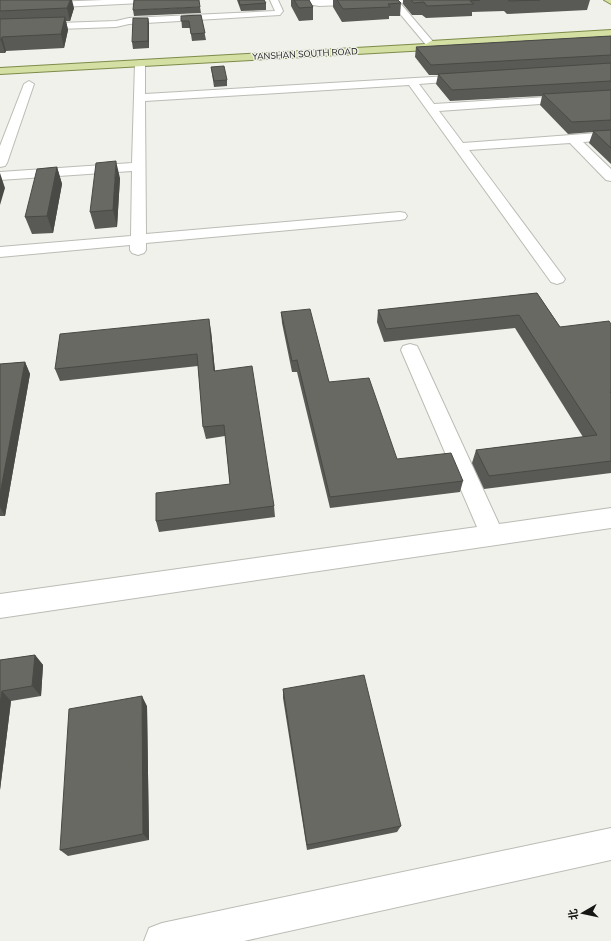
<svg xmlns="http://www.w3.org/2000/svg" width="611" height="941" viewBox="0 0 611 941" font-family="'Nunito Sans','Noto Sans SC',sans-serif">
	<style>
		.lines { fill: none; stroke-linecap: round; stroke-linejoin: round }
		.minor-casing { stroke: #babcb5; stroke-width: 2 }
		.major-casing { stroke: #7d8b4a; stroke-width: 2 }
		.minor { fill: #fff; fill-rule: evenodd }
		.major { fill: #d3dfa3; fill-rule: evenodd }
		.wall { fill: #595a55 }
		.shaded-wall { fill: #494a45 }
		.building { fill: #686963; stroke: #494a45 }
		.labels { text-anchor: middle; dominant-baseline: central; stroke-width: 3; stroke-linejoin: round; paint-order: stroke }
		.far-street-label { font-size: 9px; fill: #161715; stroke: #eff1ea }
	</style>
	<rect width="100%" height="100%" fill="#eff1ea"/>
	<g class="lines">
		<defs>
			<path id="minor" d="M104,0H166L162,2L0,10V4Z
				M270,0H278L283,11L280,15L129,24L116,27L0,31V25L116,21L129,18L275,11Z
				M305,0H408L407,2L400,3L435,44L433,46H427L391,3L319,6L308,4Z
				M140,60L145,63V94L466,75L470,76L471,78L470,80L419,84L434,104L611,93V99L439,111L463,143L611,132V140L583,142L611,169V181L606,180L570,143L469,150L565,279L563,282L557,284L551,282L409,85L145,101L146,234L400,212L405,213L407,216L405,219L400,220L146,243V250L144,253L138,255L132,253L130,250V245L0,257V247L131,236L132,171L0,180V172L132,163L135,63Z
				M29,81L34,84L7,163L5,166L0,167V146L24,84Z
				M410,344L417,346L419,350L499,524L611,508V528L0,618V594L477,527L401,350L403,346Z
				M611,828V860L244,941H144L149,928L162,923Z"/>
			<path id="major" d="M604,0H611V4Z
				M611,30V36L451,46L449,48L446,49L0,74V68L426,44L431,41Z"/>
		</defs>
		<use href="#minor" class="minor-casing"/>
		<use href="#major" class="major-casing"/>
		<use href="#minor" class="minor"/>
		<use href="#major" class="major"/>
	</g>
	<path class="wall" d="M0,0L74,8L70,21H66L68,30L64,48L6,51L5,53H0Z
		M237,0H264L266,3V10L241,11Z
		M291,0H309L313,7V20L299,21L291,6Z
		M333,0H398L401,3L400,16H389V19L342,22L333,7Z
		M403,0H590L587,10L507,14L504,11L472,12V16L426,18L422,15H412L403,4Z
		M200,7L201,13L134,16L133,10Z
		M201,15L206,40L192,41L190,28H182L181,16Z
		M148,18L149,24V48L133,49L132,42Z
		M611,36V164L589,143L593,132L568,134L540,105L542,96L450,101L436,84L438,75H429L415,57L416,47Z
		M211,67L227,80V86L214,87Z
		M57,167L62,184L53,233L32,234L25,217Z
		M120,178L117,227L95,229L90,212Z
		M537,293L560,327L611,324V473L484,489L472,463L476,450L583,437L515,328L384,342L377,322L378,310Z
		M281,312L329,382L397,459L463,481L460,492L330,508L297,372H292L282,323Z
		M211,331L215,371L274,506L275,517L159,532L156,521L230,484L225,436L206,439L203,427L198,366L60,381L55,369Z
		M25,362L30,374L5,516H0V364Z
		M35,655L43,665L41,696L11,701L0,790V660Z
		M283,689L401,826L397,832L307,850L283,698Z
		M147,706L149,840L68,856L60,850Z"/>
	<path class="shaded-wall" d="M70,0H72L74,8L70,21L67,8Z
		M65,17L68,30L64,48L61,34Z
		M148,18L149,24V48L148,41Z
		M2,37L6,51L5,53L1,40Z
		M116,161L120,178L117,227L113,210Z
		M57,167L62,184L53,233L47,216Z
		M0,173L5,188L0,205Z
		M209,319L211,331L216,382L214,371Z
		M25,362L30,374L5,516L0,507V494Z
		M35,655L43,665L41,696L32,686Z
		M2,691L11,701L0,790V705Z
		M142,696L147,706L149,840L143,834Z"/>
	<path class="building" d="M0,0H70L67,8L0,11Z
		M134,0H199L200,7L133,10Z
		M239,0H264L266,3L240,5Z
		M294,0H309L313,7L299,8Z
		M337,0H398L401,3L388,4L390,7L343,9Z
		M411,0H480L470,1L474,4L427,6L424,2L414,3Z
		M508,0H540L510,1Z
		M201,15L205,33L191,34L189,21H181V16Z
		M65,17L61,34L2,37L1,40H0V19Z
		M133,18H148V41L132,42Z
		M611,36V55L431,65L416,47Z
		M611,63V81L452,90L438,74Z
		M224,66L227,80L214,81L211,67Z
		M611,90V120L572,122L543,94Z
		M611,130V148L593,131Z
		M116,161L113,210L90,212L96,163Z
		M57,167L47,216L25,217L37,169Z
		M537,293L560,327L609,321L611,324V392H610L611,393V461L489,476L476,450L597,435L519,315L386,329L378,310Z
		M310,309L329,382L369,378L397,459L451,453L463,481L330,497L297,360L292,361L281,312Z
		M209,319L214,371L252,366L274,506L156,521V493L230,484L224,425L203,427L197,354L55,369L60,334Z
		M25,362L0,494V364Z
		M35,655L32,686L2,691L0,705V660Z
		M364,675L401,826L307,845L283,689Z
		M142,696L143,834L60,850L69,709Z"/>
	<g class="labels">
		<g class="far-street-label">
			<text transform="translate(305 54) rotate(-3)">YANSHAN SOUTH ROAD</text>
		</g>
	</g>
	<g transform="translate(583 913) rotate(261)" stroke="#eff1ea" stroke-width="3" paint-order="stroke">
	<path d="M0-3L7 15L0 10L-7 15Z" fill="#161715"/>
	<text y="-6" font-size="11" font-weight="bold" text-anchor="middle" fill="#161715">北</text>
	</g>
</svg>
